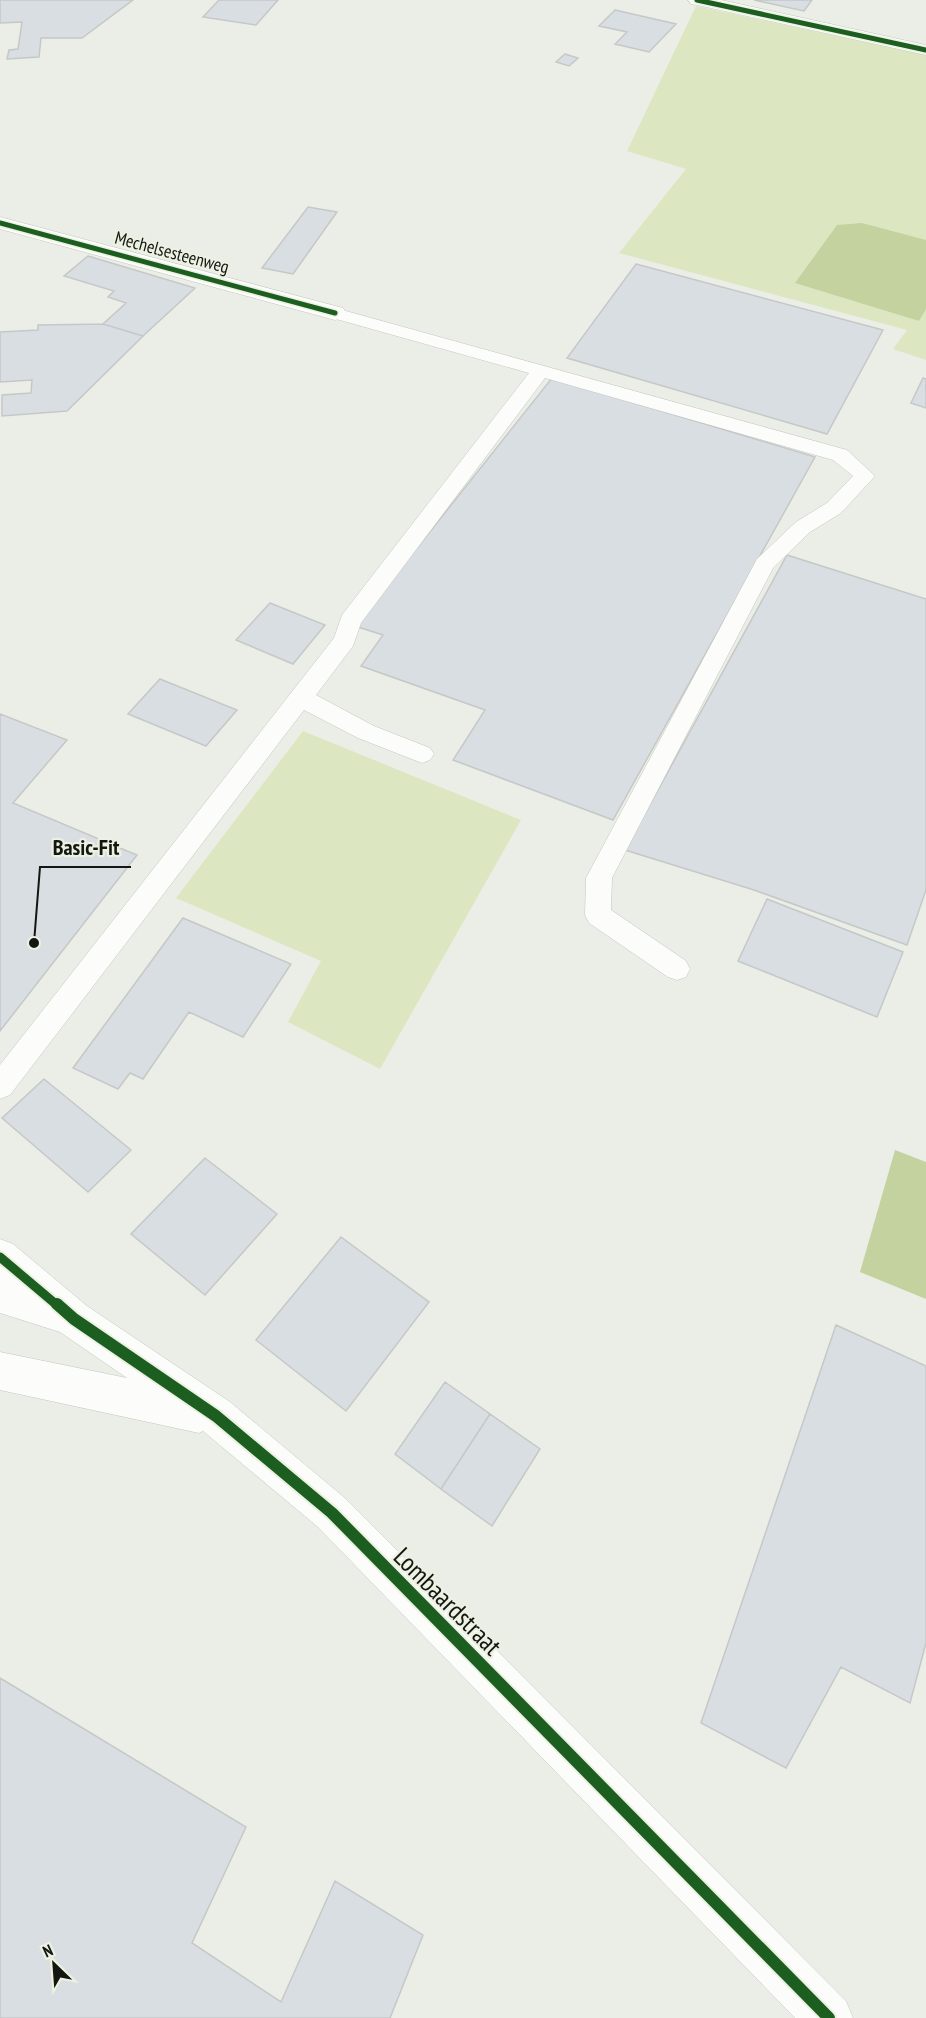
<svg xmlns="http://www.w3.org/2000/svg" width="926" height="2018" viewBox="0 0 926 2018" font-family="'PT Sans Narrow',sans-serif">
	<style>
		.green { fill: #dce7c1 }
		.water { fill: #c4d29f }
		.building { fill: #d8dee1; stroke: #c5c8c7; stroke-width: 1.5 }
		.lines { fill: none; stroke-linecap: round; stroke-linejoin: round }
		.service-casing { stroke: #c4c6c0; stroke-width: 1 }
		.minor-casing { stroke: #c4c6c0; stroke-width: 1 }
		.tertiary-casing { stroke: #c4c6c0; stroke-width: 1 }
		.service { fill: #fcfcfb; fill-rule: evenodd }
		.minor { fill: #fcfcfb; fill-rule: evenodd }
		.tertiary { fill: #fcfcfb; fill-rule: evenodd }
		.cycleway-far2-casing { stroke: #ecf1e2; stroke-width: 8 }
		.cycleway-far1-casing { stroke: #ecf1e2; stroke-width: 13 }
		.cycleway-casing { stroke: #ecf1e2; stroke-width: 16 }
		.cycleway-far2 { stroke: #1b5e20; stroke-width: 5 }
		.cycleway-far1 { stroke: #1b5e20; stroke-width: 9 }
		.cycleway { stroke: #1b5e20; stroke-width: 12 }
		.labels { text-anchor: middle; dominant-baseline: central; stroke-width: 4.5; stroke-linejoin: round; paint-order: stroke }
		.far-street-label { font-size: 18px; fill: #141611; stroke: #ecf1e2 }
		.near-street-label { font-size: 26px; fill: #141611; stroke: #ecf1e2 }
		.leader { fill: none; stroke: #141611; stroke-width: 2 }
		.callout-dot { fill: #141611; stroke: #ecf1e2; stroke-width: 2 }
		.callout-label { font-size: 22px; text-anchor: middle; font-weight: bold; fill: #141611; stroke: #ecf1e2; stroke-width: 4.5; stroke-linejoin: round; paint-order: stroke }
	</style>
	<rect width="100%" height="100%" fill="#ebeee6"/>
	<path class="green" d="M696,6L926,55V360L893,349L907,330L619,253L686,169L627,151Z
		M303,731L521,820L380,1069L288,1022L321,961L176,898Z"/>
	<path class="water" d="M862,223L926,240V309L919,321L795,283L837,225Z
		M895,1150L926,1162V1299L860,1272Z"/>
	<path class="building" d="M0,0H133L82,38H41L39,57L7,59L9,50L18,49L22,22L0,23Z
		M219,0H278L256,25L203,17Z
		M754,0H812L804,11Z
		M615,10L676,24L649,52L615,44L627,32L599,26Z
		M565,54L578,58L569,66L556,62Z
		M308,207L337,212L293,274L262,268Z
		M88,256L195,288L143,336L103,324L126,303L108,297L114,291L64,276Z
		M636,264L883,330L827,434L567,358Z
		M103,324L143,336L67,411L2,416V395L31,393L32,380L0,382V332L38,330V325Z
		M552,378L815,457L613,820L453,760L485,710L361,666L383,635L355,626Z
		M923,378L926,379V408L911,403Z
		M787,555L926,599V890L907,945L754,890L625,850Z
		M270,603L325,625L293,664L236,640Z
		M160,679L237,710L206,746L128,714Z
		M0,714L67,740L13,803L137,855L0,1031Z
		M767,899L903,952L877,1017L738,961Z
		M183,918L291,964L243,1037L189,1012L143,1079L130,1073L118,1089L73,1068Z
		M44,1079L131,1150L88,1192L2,1118Z
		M205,1158L277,1214L205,1295L131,1234Z
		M341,1237L429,1302L346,1411L256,1340Z
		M836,1325L926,1366V1643L910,1703L841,1667L786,1768L701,1723Z
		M445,1382L490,1414L441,1489L395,1454Z
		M490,1414L540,1449L492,1526L441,1489Z
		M0,1678L246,1827L192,1943L281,2002L335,1881L423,1935L390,2018H0Z"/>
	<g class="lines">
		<defs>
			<path id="service" d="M335,308L847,450L875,476L841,513L810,532L773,568L612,878L611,910L686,961L690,969L686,977L677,980L668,977L589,923L585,915L586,878L757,559L796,522L827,503L853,476L833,460L545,378L361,623L353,646L316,695L374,726L430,748L434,754L430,760L422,763L358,738L304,710L10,1095L0,1099V1065L334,638L342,615L529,373L329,317L326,313L329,309Z"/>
			<path id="minor" d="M688,0H721L926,45V55L697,5L691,4Z
				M0,217L343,308L346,313L343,318L335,320L0,229Z"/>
			<path id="tertiary" d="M0,1239L13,1244L87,1306L230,1402L346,1499L846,2001L853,2018H795L318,1527L203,1431L199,1433L0,1390V1352L127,1378L60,1332L0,1313Z"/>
		</defs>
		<use href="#service" class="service-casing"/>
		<use href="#minor" class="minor-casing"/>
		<use href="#tertiary" class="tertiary-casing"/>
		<use href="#service" class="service"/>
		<use href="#minor" class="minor"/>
		<use href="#tertiary" class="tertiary"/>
		<defs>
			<path id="cycleway-far2" d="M697,0L926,50
				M0,223L335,313"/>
			<path id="cycleway-far1" d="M0,1257L58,1306"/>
			<path id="cycleway" d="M57,1304L74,1319L216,1416L332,1513L829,2018"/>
		</defs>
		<use href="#cycleway-far2" class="cycleway-far2-casing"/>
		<use href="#cycleway-far1" class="cycleway-far1-casing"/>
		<use href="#cycleway" class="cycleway-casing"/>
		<use href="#cycleway-far2" class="cycleway-far2"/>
		<use href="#cycleway-far1" class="cycleway-far1"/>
		<use href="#cycleway" class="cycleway"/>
	</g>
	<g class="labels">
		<g class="far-street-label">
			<text transform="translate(172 252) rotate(15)">Mechelsesteenweg</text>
		</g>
		<g class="near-street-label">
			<text transform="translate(448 1601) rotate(45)">Lombaardstraat</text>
		</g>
	</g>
	<path class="leader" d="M34 943L40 867H131"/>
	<circle class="callout-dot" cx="34" cy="943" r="6"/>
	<g class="callout-label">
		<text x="86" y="855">Basic-Fit</text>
	</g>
	<g transform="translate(54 1964) rotate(335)" stroke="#ecf1e2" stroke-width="4.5" paint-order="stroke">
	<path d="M0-4.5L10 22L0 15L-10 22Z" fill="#141611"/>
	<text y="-9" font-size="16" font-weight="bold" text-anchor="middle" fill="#141611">N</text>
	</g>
</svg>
